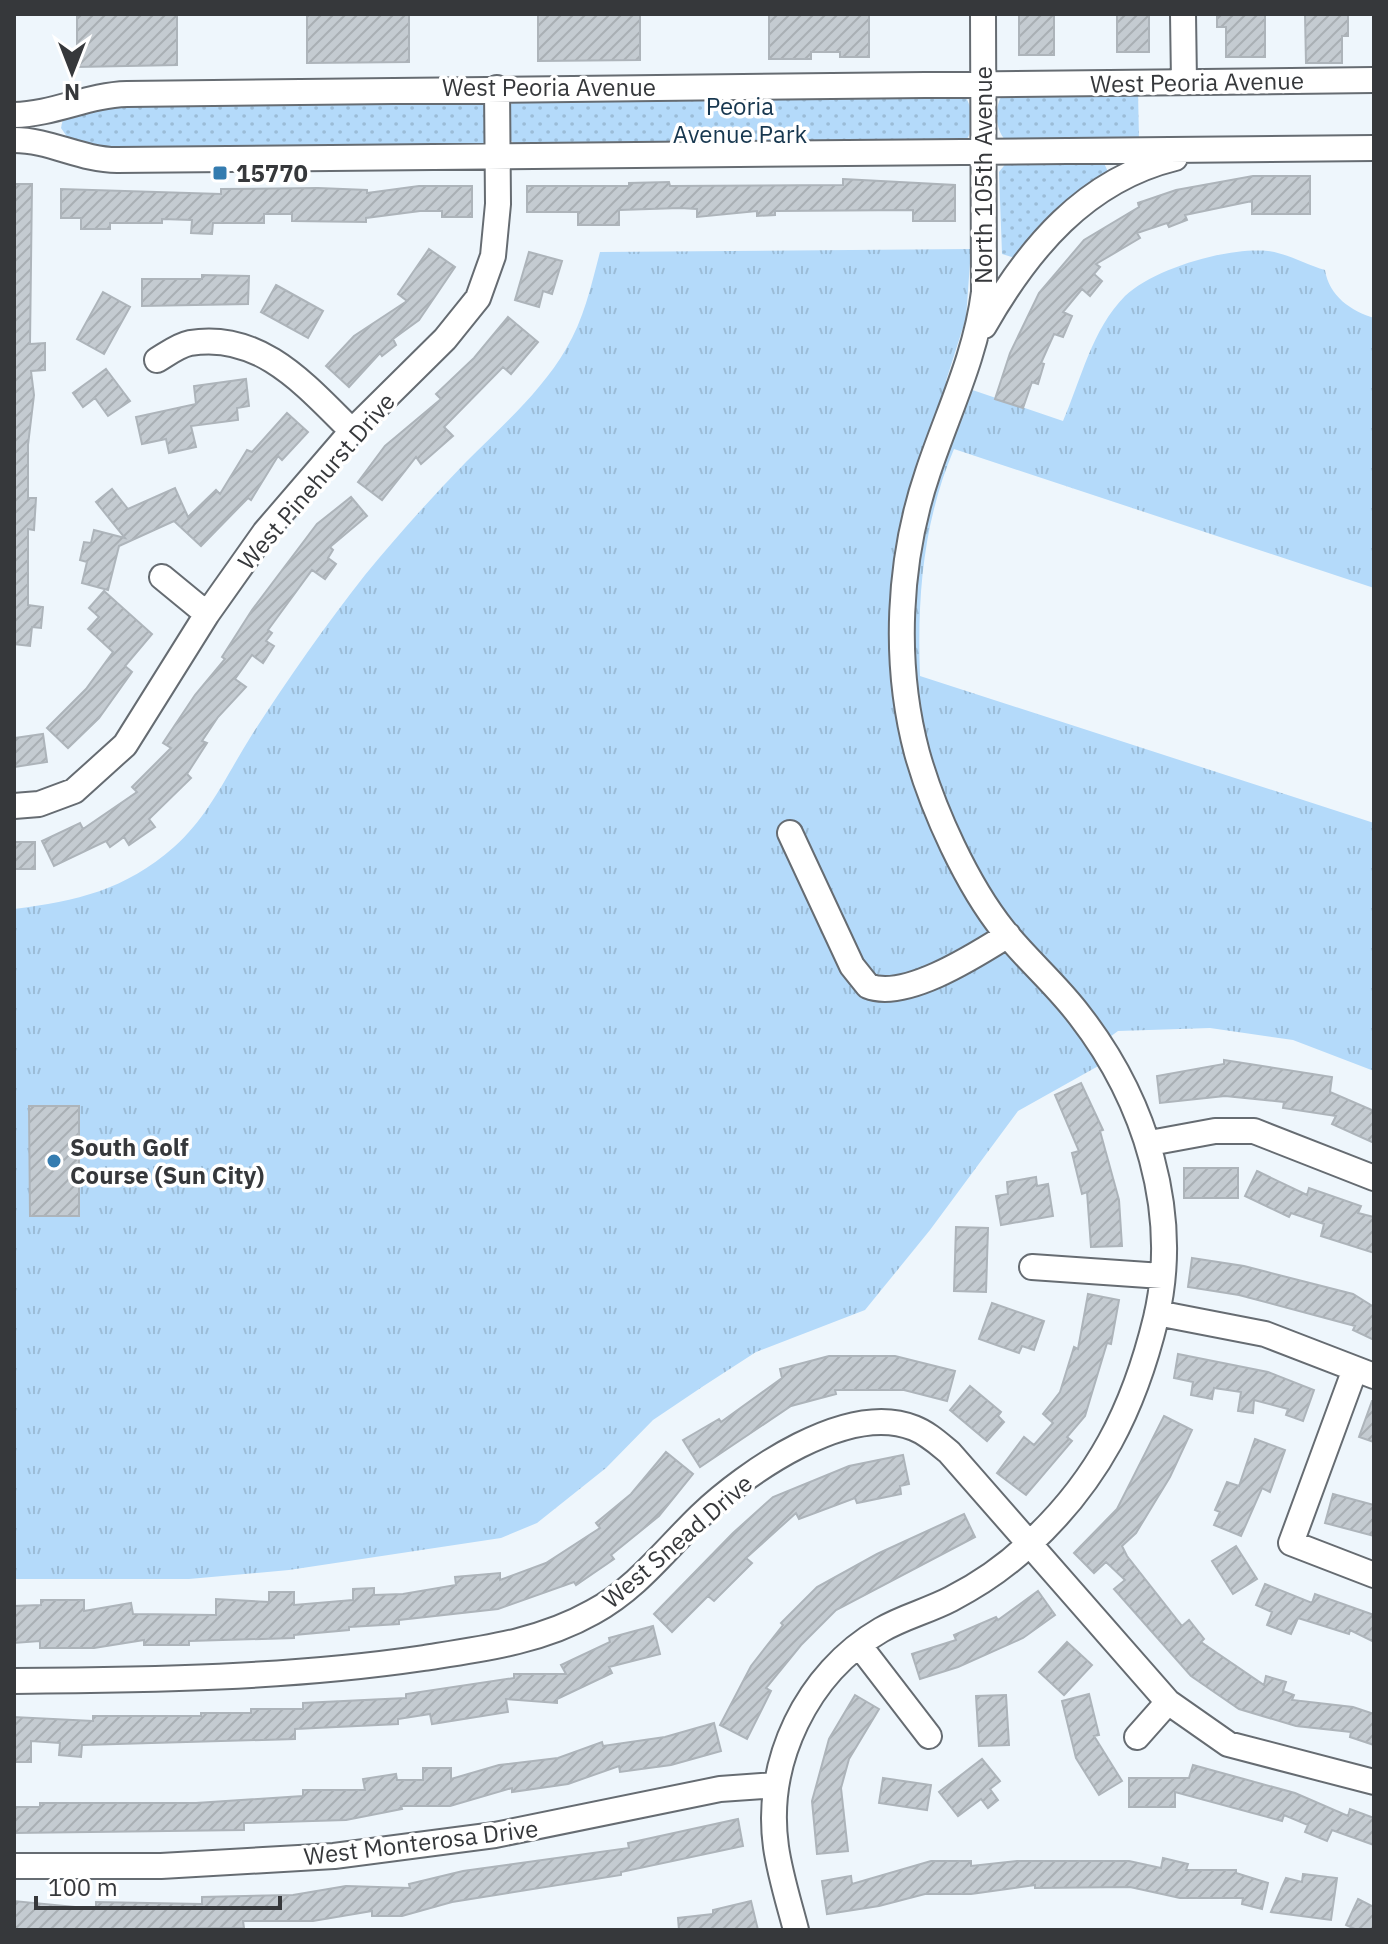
<svg xmlns="http://www.w3.org/2000/svg" width="1388" height="1944" viewBox="0 0 1388 1944" font-family="'IBM Plex Sans',sans-serif">
	<style>
		.grass { fill: url(#grass-tufts) }
		.park { fill: url(#park-dots) }
		.building { fill: url(#building-hatch); stroke: #adb4ba; stroke-width: 2 }
		.lines { fill: none; stroke-linecap: round; stroke-linejoin: round }
		.minor-casing { stroke: #666c72; stroke-width: 28 }
		.minor { stroke: #fff; stroke-width: 24 }
		.poi-dot { fill: #347cb0; stroke: #fff; stroke-width: 3 }
		.labels { text-anchor: middle; dominant-baseline: central; stroke-width: 7; stroke-linejoin: round; paint-order: stroke }
		.street-label { font-size: 24px; fill: #36383b; stroke: #fff }
		.park-label { font-size: 24px; fill: #17374f; stroke: #fff }
		.poi-label { font-size: 24px; font-weight: bold; fill: #36383b; stroke: #fff; text-anchor: start }
	</style>
	<defs>
		<pattern id="grass-tufts" width="24" height="20" patternUnits="userSpaceOnUse" patternTransform="scale(2)"><rect width="24" height="20" fill="#b4dafa"/><path d="M3 7l-1-3M5 7V3M7 7l1-3M15 17l-1-3M17 17v-4M19 17l1-3" fill="none" stroke="#9bbcd7"/></pattern>
		<pattern id="park-dots" width="8" height="8" patternUnits="userSpaceOnUse" patternTransform="scale(2)"><rect width="8" height="8" fill="#b4dafa"/><path d="M2 2h.1M6 6h.1" fill="none" stroke="#9bbcd7" stroke-width="1.8" stroke-linecap="round"/></pattern>
		<pattern id="building-hatch" width="6" height="6" patternUnits="userSpaceOnUse" patternTransform="scale(2)"><rect width="6" height="6" fill="#c4cbd1"/><path d="M-1 1l2-2M0 6l6-6M5 7l2-2" fill="none" stroke="#a9afb4"/></pattern>
	</defs>
	<rect width="100%" height="100%" fill="#eef6fc"/>
	<path class="grass" d="M971,249L966,318L946,381L1063,421C1081,380 1092,329 1125,296C1155,268 1228,247 1268,251C1286,253 1307,265 1325,270C1329,296 1351,311 1374,318V588L954,449C923,522 917,597 920,676L1374,823V1071L1293,1040L1210,1028L1118,1031L1099,1045L1109,1060L1018,1111L930,1230L865,1310L756,1352L702,1387L653,1420L606,1468L537,1523L501,1538L289,1570L189,1579H14V909C77,901 125,890 174,847C210,815 228,772 253,733C288,679 325,626 365,575C397,536 431,498 466,462C501,427 541,392 566,349C584,319 591,286 600,252Z"/>
	<path class="park" d="M1138,90L1139,140L1006,141C995,129 994,109 1002,95Z
		M963,94C973,104 975,130 966,140L516,146L509,138V106L517,99Z
		M480,100C490,111 490,138 480,148L106,152L70,141L61,128L63,119L85,106Z
		M1103,161L1109,174L1015,258L1002,254L999,172L1007,162Z"/>
	<path class="building" d="M77,14H177V65L77,67Z
		M307,14H409V62L307,63Z
		M538,14H640V60L538,61Z
		M769,14H869V57H840V52H811V59H769Z
		M1019,14H1054V55H1019Z
		M1117,14H1149V52H1117Z
		M1217,14H1265V57H1226V27H1217Z
		M1305,14H1348V36H1342V63H1306Z
		M1253,176H1310V214H1252V201L1185,215L1187,220L1169,227L1167,223L1137,233L1140,238L1096,264L1100,267L1094,274L1102,281L1090,296L1082,289L1063,312L1072,316L1063,337L1054,334L1041,363L1044,364L1038,384L1032,382L1023,408L995,399L1010,353L1039,293L1084,240L1139,207L1138,203L1176,190Z
		M843,179L955,185V221H913V210L775,211V215L757,216V211L697,217V209L680,208L619,210V225H578V212H527V186H629V183L669,182L670,186L843,185Z
		M14,184H32L30,344L45,343V370L31,371L34,395L28,445V498H36L34,530L28,529V605L43,607L41,628L32,627L30,646L14,644Z
		M419,186H472V217H442V211H420L366,218V222L292,221V214H264V223H213L212,234L191,233L192,220L162,219V223H110V229H81V218H61V189L221,194V189L318,188L367,190V193Z
		M429,249L455,267L419,320L393,339L396,345L382,356L380,353L349,387L326,366L354,336L407,301L398,294Z
		M529,252L562,261L552,294L543,291L539,307L515,300Z
		M202,275L249,276L248,304L142,306V279H202Z
		M276,285L323,311L308,338L261,312Z
		M103,292L130,307L104,354L77,339Z
		M508,317L538,342L511,374L503,367L444,427L453,436L421,464L416,457L382,500L358,482L385,446L441,399L436,394L474,358Z
		M106,369L130,401L108,416L95,398L83,407L73,393Z
		M246,379L249,406L237,408L238,420L191,426L196,447L169,453L166,439L142,444L136,417L196,404L194,386Z
		M287,413L308,432L282,460L278,456L251,500L248,498L201,546L174,521L119,546L108,590L82,583L87,562L80,560L84,542L91,543L94,530L125,538L96,502L112,489L128,509L175,488L188,517L216,490L220,494L247,450L252,452Z
		M351,497L367,516L330,547L333,550L328,558L336,564L325,579L312,570L268,630L272,633L266,641L274,646L263,663L252,655L235,679L246,687L218,717L202,741L207,743L187,774L191,778L149,819L155,827L129,845L124,837L110,847L106,841L54,866L42,841L80,823L83,829L137,792L132,787L171,748L163,743L195,695L225,659L222,657L252,610L317,524Z
		M104,591L152,634L125,666L132,672L99,718L68,748L47,728L86,689L113,652L88,629L99,617L89,608Z
		M43,734L47,762L14,767V738Z
		M14,842H35V869H14Z
		M1224,1060L1332,1077L1330,1092L1374,1111V1143L1332,1124L1336,1116L1283,1108L1284,1102L1225,1096L1160,1103L1157,1076L1224,1064Z
		M1081,1083L1103,1130L1100,1131L1119,1200L1122,1246L1091,1247L1087,1192L1082,1194L1072,1153L1079,1151L1055,1095Z
		M29,1106H79V1216H30Z
		M1184,1168H1238V1198H1184Z
		M1257,1171L1307,1195L1309,1188L1361,1206L1358,1213L1374,1217V1253L1321,1236L1324,1224L1291,1213L1289,1217L1245,1196Z
		M1036,1177L1037,1186L1048,1184L1053,1216L1001,1225L996,1196L1008,1194L1007,1182Z
		M956,1227L988,1228L986,1292L954,1291Z
		M1192,1258L1244,1266L1353,1294L1374,1307V1340L1353,1330L1355,1326L1239,1295L1188,1287Z
		M1088,1294L1119,1300L1111,1344L1107,1343L1085,1416L1067,1437L1072,1441L1026,1495L997,1473L1024,1437L1034,1445L1053,1423L1043,1414L1060,1392L1074,1347L1078,1349Z
		M992,1303L1044,1321L1034,1350L1022,1346L1019,1353L979,1339Z
		M1178,1354L1268,1372L1314,1390L1303,1421L1286,1415L1288,1409L1254,1400L1253,1413L1238,1411L1241,1392L1214,1388L1212,1399L1191,1395L1193,1382L1174,1378Z
		M829,1356H895L955,1371L947,1401L904,1390H835L836,1394L791,1406L700,1467L683,1440L719,1419L721,1422L782,1378L780,1369Z
		M970,1386L1001,1412L998,1416L1004,1422L987,1441L950,1410Z
		M1372,1401H1374V1442L1359,1437Z
		M1164,1416L1192,1430L1170,1477L1136,1533L1122,1546L1127,1556L1182,1626L1189,1620L1204,1639L1201,1642L1264,1685L1266,1676L1286,1682L1283,1691L1294,1695L1292,1700L1353,1707L1374,1714V1745L1350,1737L1351,1732L1296,1726L1239,1709L1191,1676L1114,1589L1125,1580L1106,1562L1094,1573L1074,1553L1117,1509Z
		M1255,1439L1285,1450L1270,1492L1262,1488L1241,1536L1214,1525L1220,1512L1215,1510L1227,1482L1239,1486Z
		M666,1452L693,1474L659,1516L611,1555L614,1559L576,1585L574,1582L498,1609L399,1620V1624L349,1627V1630L294,1635V1638L189,1641V1645H144V1640L94,1648H40V1641L14,1643V1606L41,1605V1600H84V1611L131,1603L133,1614L216,1615V1599L269,1602V1592H294V1605L353,1600V1589L374,1588V1595L403,1594L456,1585L455,1577L500,1573V1580L546,1563L600,1528L596,1523L631,1494Z
		M903,1455L909,1484L900,1486L901,1494L857,1503L855,1498L799,1519L796,1513L746,1558L752,1563L714,1601L708,1596L672,1632L654,1614L733,1533L773,1497L849,1466Z
		M1333,1494L1374,1505V1536L1325,1523Z
		M964,1514L975,1537L836,1610L801,1645L766,1688L771,1691L747,1739L720,1725L751,1666L783,1625L781,1623L817,1587L877,1554Z
		M1236,1546L1257,1579L1233,1594L1212,1561Z
		M1265,1584L1312,1603L1315,1594L1374,1615V1642L1350,1630L1349,1634L1298,1618L1291,1634L1267,1625L1272,1612L1256,1605Z
		M1038,1591L1055,1615L1023,1638L958,1667L920,1679L912,1654L956,1640L954,1635L996,1617L998,1620Z
		M653,1626L660,1654L609,1667L612,1673L557,1699V1703L506,1699L508,1712L432,1724L430,1714L398,1719V1724L295,1729V1739L82,1745L81,1757L59,1755L60,1743L31,1741V1762H14V1717L93,1721V1716H201V1713H251V1709H303V1703L406,1698V1694L514,1678V1674H566L561,1665L610,1642L609,1638Z
		M1067,1642L1092,1665L1064,1695L1039,1672Z
		M1089,1694L1099,1735L1094,1736L1122,1781L1099,1795L1076,1758L1062,1701Z
		M855,1695L879,1709L849,1759L841,1788L848,1851L817,1854L812,1801L829,1739Z
		M1006,1695L1009,1745L979,1746L976,1696Z
		M714,1723L721,1751L671,1765L620,1772L619,1766L568,1784L512,1792V1788L450,1806H401L402,1809L346,1820L244,1823V1830L14,1833V1807H40V1803H196L303,1796V1790H365L363,1779L396,1774L397,1780H423V1768H451V1779L499,1765L558,1758L602,1742L603,1746L665,1737Z
		M982,1759L1000,1781L990,1789L998,1800L988,1808L981,1799L958,1816L939,1792Z
		M1193,1765L1295,1793L1348,1816L1350,1809L1374,1818V1845L1332,1830L1327,1841L1305,1832L1308,1825L1284,1815L1282,1821L1175,1792V1807H1129V1778H1189Z
		M883,1778L931,1785L927,1810L879,1803Z
		M738,1819L743,1846L621,1872V1875L452,1902L402,1916H372V1911L313,1921H243L244,1928L14,1930V1901L96,1909V1902L202,1904V1897L293,1895L346,1886L410,1888L409,1884L463,1871L629,1848L628,1843Z
		M1163,1858L1188,1864L1186,1870H1236V1873L1268,1883L1262,1909L1242,1904L1243,1898H1180L1130,1887L1035,1888V1885L971,1894H925L879,1906L827,1914L822,1881L851,1876L852,1884L931,1861H971V1866L1017,1861H1129L1161,1868Z
		M1303,1874L1337,1878L1331,1920L1271,1912L1286,1878L1302,1882Z
		M1358,1899L1374,1907V1930H1357L1346,1925Z
		M751,1901L758,1930H679L678,1918L713,1914V1910Z"/>
	<g class="lines">
		<defs>
			<path id="minor" d="M1183,14L1184,82
				M14,115C54,114 88,95 127,94L1374,80
				M14,140C50,140 81,160 117,160L1374,148
				M984,326C1028,249 1085,180 1175,158
				M157,360C167,354 179,345 190,343C261,331 307,387 352,431
				M162,577L207,614
				M14,806L39,804L74,791L125,745L207,614L265,532L352,431L445,339L478,298L493,256L498,204L497,88
				M790,833L852,966L868,986C905,1001 976,955 1008,935
				M1150,1143L1215,1131H1254L1374,1178
				M1032,1267L1162,1276
				M1157,1313L1265,1334L1374,1376
				M1355,1369L1291,1543L1374,1575
				M859,1645L929,1736
				M14,1681C152,1680 288,1678 424,1658C482,1649 540,1642 593,1612C637,1588 664,1551 700,1516C746,1472 848,1401 914,1428C927,1433 938,1443 949,1452L1168,1702L1228,1744L1374,1782
				M1137,1737L1168,1702
				M14,1866H161L334,1856L495,1835L720,1789L776,1785
				M796,1930C789,1903 780,1875 776,1847C764,1762 807,1673 881,1630C903,1617 928,1611 951,1599C978,1585 1006,1566 1028,1545C1098,1481 1134,1409 1156,1318C1181,1212 1145,1100 1080,1016C1057,985 1028,961 1004,931C967,885 933,810 917,753C893,663 898,560 928,472C948,412 976,356 984,292L983,14"/>
		</defs>
		<use href="#minor" class="minor-casing"/>
		<use href="#minor" class="minor"/>
	</g>
	<g class="poi-dot">
		<rect x="212" y="165" width="16" height="16" rx="4"/>
		<circle cx="54" cy="1161" r="8"/>
	</g>
	<g class="labels">
		<g class="street-label">
			<text transform="translate(1197 82) rotate(-1)">West Peoria Avenue</text>
			<text x="549" y="87">West Peoria Avenue</text>
			<text transform="translate(983 175) rotate(-90)">North 105th Avenue</text>
			<text transform="translate(316 481) rotate(-49)">West Pinehurst Drive</text>
			<text transform="translate(677 1541) rotate(-41)">West Snead Drive</text>
			<text transform="translate(421 1842) rotate(-7)">West Monterosa Drive</text>
		</g>
		<g class="park-label">
			<text x="740" y="106">Peoria<tspan x="740" dy="28">Avenue Park</tspan></text>
		</g>
		<g class="poi-label">
			<text x="236" y="173">15770</text>
			<text x="70" y="1147">South Golf<tspan x="70" dy="28">Course (Sun City)</tspan></text>
		</g>
	</g>
	<rect width="1388" height="1944" fill="none" stroke="#36383b" stroke-width="32"/>
	<g transform="translate(72 72) rotate(180)" stroke="#ffffff" stroke-width="6" paint-order="stroke">
	<path d="M0-6L14 30L0 20L-14 30Z" fill="#36383b"/>
	<text y="-12" font-size="22" font-weight="bold" text-anchor="middle" fill="#36383b">N</text>
	</g>
	<path d="M36 1896v12h244v-12" fill="none" stroke="#36383b" stroke-width="4"/>
	<text x="48" y="1896" font-size="24" fill="#36383b" stroke="#ffffff" stroke-width="6" paint-order="stroke">100 m</text>
</svg>
